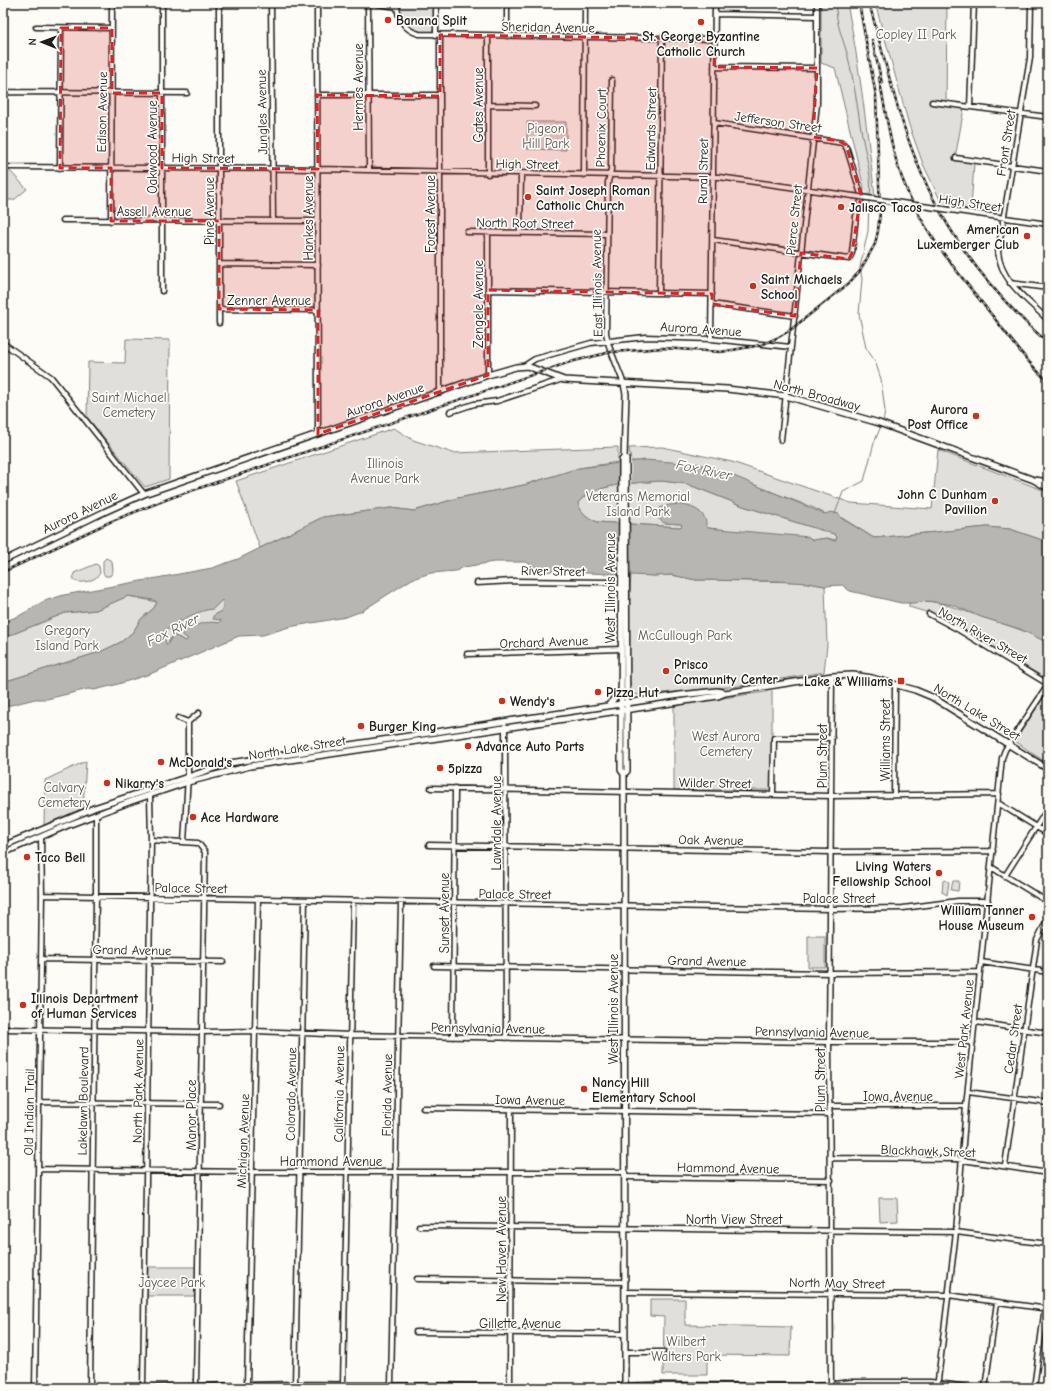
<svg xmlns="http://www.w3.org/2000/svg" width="1051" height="1391" viewBox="0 0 1051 1391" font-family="'Comic Neue',sans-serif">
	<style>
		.green { fill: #e0dfdb; stroke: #7e7e7c }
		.water { fill: #b7b6b2; stroke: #797876; fill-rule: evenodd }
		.pier { fill: #fdfcf7 }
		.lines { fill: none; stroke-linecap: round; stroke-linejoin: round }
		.stream { stroke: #797876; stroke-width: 1 }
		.minor-casing { stroke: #1c1c1c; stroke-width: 7 }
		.major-casing { stroke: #1c1c1c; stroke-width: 8 }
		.minor { stroke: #fdfcf7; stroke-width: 4 }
		.major { stroke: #fdfcf7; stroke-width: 5 }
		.rail-casing { stroke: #1c1c1c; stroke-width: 2.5 }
		.rail { stroke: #fdfcf7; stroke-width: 1; stroke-dasharray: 3; stroke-linecap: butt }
		.minor-bridge-casing { stroke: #1c1c1c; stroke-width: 7; stroke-linecap: butt }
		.minor-bridge { stroke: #fdfcf7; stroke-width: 4 }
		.marked { fill: #d62828; fill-opacity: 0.2; stroke: #d62828; stroke-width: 3; stroke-dasharray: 8 5; stroke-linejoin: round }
		.poi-dot { fill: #c8321e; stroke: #fdfcf7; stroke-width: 1.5 }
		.labels { text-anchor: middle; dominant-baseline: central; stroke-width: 3.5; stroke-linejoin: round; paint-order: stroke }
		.poi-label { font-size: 13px; font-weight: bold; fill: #1c1c1c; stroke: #fdfcf7; text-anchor: start }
		.street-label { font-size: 13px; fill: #1c1c1c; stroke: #fdfcf7 }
		.park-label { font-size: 13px; fill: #575655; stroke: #fdfcf7 }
		.water-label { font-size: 14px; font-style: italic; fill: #5a5a58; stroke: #fdfcf7 }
	</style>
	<rect width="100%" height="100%" fill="#fdfcf7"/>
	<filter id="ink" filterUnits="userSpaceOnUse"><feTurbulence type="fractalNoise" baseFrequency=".025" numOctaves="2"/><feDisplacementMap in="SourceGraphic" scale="8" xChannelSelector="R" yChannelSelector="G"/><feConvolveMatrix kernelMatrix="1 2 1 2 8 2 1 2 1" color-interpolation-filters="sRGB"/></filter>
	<g filter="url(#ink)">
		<path class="green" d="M400,3H438V33C415,32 401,30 400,3Z
			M821,3H847C860,67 867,132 875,196L863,194L864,188L835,68L821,63Z
			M875,3H947L946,105L964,108L955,159L974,163L971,209L943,206L923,164L909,125Z
			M527,122H566V150L527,149Z
			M3,170H9L27,189L14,200H3Z
			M126,339L170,340L169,479L145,487L87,417L88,362L125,363Z
			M394,428L413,440L453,453L618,447V462L579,468L524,485L458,498L414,511L391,508L323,517L260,548L236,481Z
			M662,447L732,462L851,503L932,509L938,450L1048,492V542L1010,529L987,527L874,538L839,516L829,514H825L814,508L699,464L631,461L629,448Z
			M661,481L687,484L743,506L834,534L837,536L836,540L827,538L812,540L708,528L695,509L674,504L663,521L667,523L681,524L682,526L679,527L597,522C588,517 581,514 578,503C592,483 639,483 661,481Z
			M106,558L112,561L113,571L110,576H105L103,572V561Z
			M96,564L99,566L100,573C96,581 80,585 73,580L74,573Z
			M631,574L654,576L672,575L696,580L803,582L825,586L827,645L824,672L739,686L641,695L633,694C624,678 630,597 631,574Z
			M128,596L157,602L154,608L141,619L133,632L121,642L100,652L3,682V638L65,613L96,610Z
			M222,599C224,607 223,610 216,615L221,620L219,624C203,624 195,625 181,633L188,639L186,641L173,635L167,645L158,636L193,614Z
			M924,601C944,602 960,610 979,616C1005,625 1024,629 1048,643V680L957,625L929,613L909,607V603Z
			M772,691V790H674V705Z
			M1048,691V764L1015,741Z
			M718,693V694L653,703L674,698Z
			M614,707L511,725L547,717Z
			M484,727L401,741L437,733Z
			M86,761L83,808L44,825L45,780Z
			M945,880L949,882L947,895L942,892L943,882Z
			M953,881H959L958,891L951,890Z
			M808,936H825V967H808Z
			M879,1198H897L898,1221L880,1222Z
			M148,1267H196L195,1296H147Z
			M650,1299H685V1325L791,1327L790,1356L707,1355V1375H663L664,1317L650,1316Z"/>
		<path class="water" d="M645,460L699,464L729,474L825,514L831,512L839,514L841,518L874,538L987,527L1010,529L1048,542V643L1020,629L981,617L953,605L928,601L914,603H901L850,591L842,585L825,586L808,583L777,581L696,580L672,575L654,576L543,571L526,562H494L464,567L456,571L431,573L412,579L362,611L346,617L289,627L263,635L239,636L150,674L115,685L94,690L88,689L47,699H35L3,707V682L100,652L121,642L133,632L141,619L154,608L157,602L153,600L128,596L96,610L65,613L3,638V622L19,616L44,601L64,595L212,568L238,559L323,517L391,508L414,511L458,498L524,485L579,468ZM661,481L687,484L743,506L834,534L837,537L836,540L834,541L827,538L812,540L809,537L708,528L706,526C708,506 674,500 660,508L658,518L664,523L681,524L682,526L679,527L597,522C588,517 581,514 578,503C592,483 639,483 661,481ZM222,600L223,606L222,611L213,616V619L221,620L219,623C205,620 193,626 180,633L188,639L186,641L173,635L167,645L164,638L158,636C169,625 198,610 213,609Z"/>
		<path class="pier" d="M631,459V485L619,487V460Z
			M619,522L630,523V576H619Z"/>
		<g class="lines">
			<path class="stream" d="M836,3C835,23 843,38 848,57C854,81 857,105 861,129C864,151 873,174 870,196
				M869,199L868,231L860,267L862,279L859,314L866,348L875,361L881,379L885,411L883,422
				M835,514L843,492L864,481L874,443L881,426"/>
			<defs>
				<path id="minor" d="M271,3L273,221
					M317,3L318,434
					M368,3L369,170
					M372,3L397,7
					M397,3C397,18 404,30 419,34L715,39
					M436,3V35
					M507,3V36
					M1031,3L1030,58L998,252C1001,282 1028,300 1048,320
					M715,14L817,16
					M36,27L112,28
					M440,35V392
					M714,67L817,68
					M612,80L611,170L608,182L606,333L609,346L624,384
					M4,92L187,93
					M317,95H440
					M932,102L1048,117
					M488,105L535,106
					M970,107L974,3
					M956,158L1048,171
					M3,167L318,169L719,177L853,196
					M4,167V3
					M60,168L61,28
					M488,174V36
					M584,175L585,3
					M978,214L1048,224
					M63,220L318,221
					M111,221L112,3
					M467,232L607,234
					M520,232L521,174
					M713,240L849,259L852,253L856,216L862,198L847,149L843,143L714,123
					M219,264L318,265
					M1010,283L1048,288
					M488,290L712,294
					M162,291V3
					M659,292L662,39
					M712,304L795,316
					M219,309L318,310
					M219,323V3
					M711,339L715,3
					M3,343L51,377L144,494
					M524,366L535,359L591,343L645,337L711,339L791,347
					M488,375V232
					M450,412L474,404L497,401L560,380
					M781,440L817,104V3
					M477,583L513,581L608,582L619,589H623
					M929,614L959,630L1048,684
					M467,654L621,649
					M178,718L188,722L199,713
					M505,726L506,1038
					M431,788L832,796L999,794
					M773,795L774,738H832
					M894,795L895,685
					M998,803L1048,834
					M151,840L198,843L205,852L196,1385
					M184,842L188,776V722
					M429,845L831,852L993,851
					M991,867L1048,902
					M1005,876L1048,808
					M42,895L830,909L903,908L958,901H988
					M41,959L223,962
					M981,962L1048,972
					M434,966L830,973L980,972
					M975,1022L1048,1033
					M3,1029L202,1032L256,1031L350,1035L581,1039L829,1042H973
					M453,1037L455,788
					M968,1092L1048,1103
					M39,1102L219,1104
					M830,1106H966
					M423,1108L830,1114
					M830,1158L956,1159L1048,1173
					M1005,1166L1037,940L1048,918
					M38,1169L251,1172H625
					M625,1177L831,1180
					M419,1226L956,1232L1048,1244
					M417,1279L625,1282
					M625,1292L948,1295L1048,1309
					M416,1332L625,1334
					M625,1352H663
					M247,1384L258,899
					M295,1384L305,900
					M343,1384L353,901
					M391,1385L401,902
					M3,1387L120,1388L295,1384L590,1387L651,1385L815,1386L852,1382H931L973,1388
					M143,1387L151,840L150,796
					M510,1387L511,1109
					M35,1388L42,895L41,837
					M90,1388L96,896V815
					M831,1388L829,1042L832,676
					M937,1388L956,1232L966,1106L1002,758L1005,750L1048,685
					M985,1388L997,1302
					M1034,1388L1048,1285"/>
				<path id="major" d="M624,384L626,394L624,458L622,460L621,762V770L624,774L625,1388
					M1035,480L1048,482
					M3,561L104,512L144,494L488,375L516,367L527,366L564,380L727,389L786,396L879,423L1034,480L1048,488
					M608,706L621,690
					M624,774L627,771L626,459L624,458
					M3,846L94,808L230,763L680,695L717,691L725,693
					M3,853L68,825L132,801L188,782L250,766L718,696L725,693L832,676L853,675L872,678L915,690L932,697L1048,769"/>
			</defs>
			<use href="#minor" class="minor-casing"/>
			<use href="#major" class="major-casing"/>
			<use href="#minor" class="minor"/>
			<use href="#major" class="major"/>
			<defs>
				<path id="rail" d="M869,3C884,56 896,110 916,160C944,232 991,293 1048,343
					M872,40L882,83
					M879,78C886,112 890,146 902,178C921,231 957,271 991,314C1009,336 1026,362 1048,381
					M3,572L112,521L173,497L570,362L611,352L627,351L663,348L721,352L761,345L777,338L789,331L848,284L860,271L875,244L878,231L880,212L876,96L859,3"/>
			</defs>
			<use href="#rail" class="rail-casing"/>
			<use href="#rail" class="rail"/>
			<defs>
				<path id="minor-bridge" d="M853,196L978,214"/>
			</defs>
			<use href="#minor-bridge" class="minor-bridge-casing"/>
			<use href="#minor-bridge" class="minor-bridge"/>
		</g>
	</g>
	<path class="marked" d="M61,28H112V93H162V168L318,169L317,95L440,96V35L715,39L714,67L817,68L813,137L839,141L846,145L861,195L852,253L849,259L801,253L795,316L712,304V294L488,290V375L318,434V310L219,309V221H111V168H60Z"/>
	<g class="poi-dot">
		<circle cx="388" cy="20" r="4"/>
		<circle cx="701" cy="22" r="4"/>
		<circle cx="528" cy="197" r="4"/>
		<circle cx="841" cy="207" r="4"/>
		<circle cx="1027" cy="236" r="4"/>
		<circle cx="753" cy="286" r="4"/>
		<circle cx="976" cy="416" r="4"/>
		<circle cx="995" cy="501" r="4"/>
		<circle cx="666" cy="671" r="4"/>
		<rect x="897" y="677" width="8" height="8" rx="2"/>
		<circle cx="598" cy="692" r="4"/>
		<circle cx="502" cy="701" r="4"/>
		<circle cx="361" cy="726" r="4"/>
		<circle cx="468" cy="746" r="4"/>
		<circle cx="161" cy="762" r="4"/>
		<circle cx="440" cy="768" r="4"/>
		<circle cx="107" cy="783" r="4"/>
		<circle cx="193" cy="817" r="4"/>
		<circle cx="27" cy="857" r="4"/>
		<circle cx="939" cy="873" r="4"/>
		<circle cx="1032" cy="917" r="4"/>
		<circle cx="23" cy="1005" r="4"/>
		<circle cx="584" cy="1089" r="4"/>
	</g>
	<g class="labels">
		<g class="poi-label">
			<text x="396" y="20">Banana Split</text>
			<text x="701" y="36" text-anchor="middle">St. George Byzantine<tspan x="701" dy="15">Catholic Church</tspan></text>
			<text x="536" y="190">Saint Joseph Roman<tspan x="536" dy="15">Catholic Church</tspan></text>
			<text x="849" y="207">Jalisco Tacos</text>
			<text x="1019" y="229" text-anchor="end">American<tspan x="1019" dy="15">Luxemberger Club</tspan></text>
			<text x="761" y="279">Saint Michaels<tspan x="761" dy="15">School</tspan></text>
			<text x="968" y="409" text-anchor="end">Aurora<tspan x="968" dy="15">Post Office</tspan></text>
			<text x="987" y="494" text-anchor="end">John C Dunham<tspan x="987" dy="15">Pavilion</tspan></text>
			<text x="674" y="664">Prisco<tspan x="674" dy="15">Community Center</tspan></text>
			<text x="893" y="681" text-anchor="end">Lake &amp; Williams</text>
			<text x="606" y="692">Pizza Hut</text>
			<text x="510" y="701">Wendy's</text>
			<text x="369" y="726">Burger King</text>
			<text x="476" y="746">Advance Auto Parts</text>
			<text x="169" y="762">McDonald's</text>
			<text x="448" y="768">5pizza</text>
			<text x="115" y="783">Nikarry's</text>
			<text x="201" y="817">Ace Hardware</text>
			<text x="35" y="857">Taco Bell</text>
			<text x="931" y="866" text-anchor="end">Living Waters<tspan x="931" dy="15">Fellowship School</tspan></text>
			<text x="1024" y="910" text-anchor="end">William Tanner<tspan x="1024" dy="15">House Museum</tspan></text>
			<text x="31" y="998">Illinois Department<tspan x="31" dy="15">of Human Services</tspan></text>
			<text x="592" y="1082">Nancy Hill<tspan x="592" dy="15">Elementary School</tspan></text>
		</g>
		<g class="street-label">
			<text transform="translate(548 27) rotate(1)">Sheridan Avenue</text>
			<text transform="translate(358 87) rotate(-90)">Hermes Avenue</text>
			<text transform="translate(478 105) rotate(-90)">Gates Avenue</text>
			<text transform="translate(102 112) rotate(-89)">Edison Avenue</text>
			<text transform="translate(262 112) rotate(-91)">Jungles Avenue</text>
			<text transform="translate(778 122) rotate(8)">Jefferson Street</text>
			<text transform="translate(601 128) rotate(-89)">Phoenix Court</text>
			<text transform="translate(651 129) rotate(-89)">Edwards Street</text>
			<text transform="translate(1006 143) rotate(-81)">Front Street</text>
			<text transform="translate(152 147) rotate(-90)">Oakwood Avenue</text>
			<text transform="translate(203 158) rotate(1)">High Street</text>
			<text transform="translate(527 164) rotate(1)">High Street</text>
			<text transform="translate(703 171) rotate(-89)">Rural Street</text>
			<text transform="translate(970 203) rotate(8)">High Street</text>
			<text x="154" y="211">Assell Avenue</text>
			<text transform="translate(209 211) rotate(-90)">Pine Avenue</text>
			<text transform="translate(430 214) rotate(-90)">Forest Avenue</text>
			<text transform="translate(308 218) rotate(-90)">Hankes Avenue</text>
			<text transform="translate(794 220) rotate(-84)">Pierce Street</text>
			<text transform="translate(525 223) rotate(1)">North Root Street</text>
			<text transform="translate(597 283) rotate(-91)">East Illinois Avenue</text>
			<text x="269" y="300">Zenner Avenue</text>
			<text transform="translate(478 304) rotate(-90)">Zengele Avenue</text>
			<text transform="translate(701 329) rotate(4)">Aurora Avenue</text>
			<text transform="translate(817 395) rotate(15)">North Broadway</text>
			<text transform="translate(385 400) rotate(-19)">Aurora Avenue</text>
			<text transform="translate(80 512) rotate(-26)">Aurora Avenue</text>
			<text transform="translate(553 571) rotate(1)">River Street</text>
			<text transform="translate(610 588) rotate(-90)">West Illinois Avenue</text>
			<text transform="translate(983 635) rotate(30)">North River Street</text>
			<text transform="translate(544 642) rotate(-2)">Orchard Avenue</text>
			<text transform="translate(977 712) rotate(31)">North Lake Street</text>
			<text transform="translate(885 740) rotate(-90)">Williams Street</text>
			<text transform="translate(297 748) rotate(-9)">North Lake Street</text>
			<text transform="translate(822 756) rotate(-90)">Plum Street</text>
			<text transform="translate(715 783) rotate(1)">Wilder Street</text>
			<text transform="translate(496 823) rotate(-90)">Lawndale Avenue</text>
			<text transform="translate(711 840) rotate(1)">Oak Avenue</text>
			<text transform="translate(191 888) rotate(1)">Palace Street</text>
			<text transform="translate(515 894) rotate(1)">Palace Street</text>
			<text x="839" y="898">Palace Street</text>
			<text transform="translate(444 913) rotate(-90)">Sunset Avenue</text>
			<text transform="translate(132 950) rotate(1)">Grand Avenue</text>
			<text transform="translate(707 961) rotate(1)">Grand Avenue</text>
			<text transform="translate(613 1009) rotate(-90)">West Illinois Avenue</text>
			<text transform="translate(488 1028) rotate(1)">Pennsylvania Avenue</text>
			<text transform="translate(964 1029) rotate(-84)">West Park Avenue</text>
			<text transform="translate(812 1032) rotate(1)">Pennsylvania Avenue</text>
			<text transform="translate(1013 1039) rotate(-82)">Cedar Street</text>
			<text transform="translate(820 1080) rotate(-90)">Plum Street</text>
			<text transform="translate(138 1091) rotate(-89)">North Park Avenue</text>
			<text transform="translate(291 1094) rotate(-89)">Colorado Avenue</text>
			<text transform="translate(339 1094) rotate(-89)">California Avenue</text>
			<text transform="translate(387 1095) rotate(-89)">Florida Avenue</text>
			<text x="898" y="1096">Iowa Avenue</text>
			<text transform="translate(530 1100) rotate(1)">Iowa Avenue</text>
			<text transform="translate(83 1101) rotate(-89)">Lakelawn Boulevard</text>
			<text transform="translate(29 1112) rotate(-89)">Old Indian Trail</text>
			<text transform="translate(191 1115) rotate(-90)">Manor Place</text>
			<text transform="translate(243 1141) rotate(-88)">Michigan Avenue</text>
			<text transform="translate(928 1151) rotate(2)">Blackhawk Street</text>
			<text x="331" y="1161">Hammond Avenue</text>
			<text transform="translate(728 1168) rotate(1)">Hammond Avenue</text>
			<text x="734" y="1219">North View Street</text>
			<text transform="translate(501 1249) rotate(-90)">New Haven Avenue</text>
			<text transform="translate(837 1283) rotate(1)">North May Street</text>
			<text x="520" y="1323">Gillette Avenue</text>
		</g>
		<g class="park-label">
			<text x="916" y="34">Copley II Park</text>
			<text x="546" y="128">Pigeon<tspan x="546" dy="15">Hill Park</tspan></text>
			<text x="129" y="397">Saint Michael<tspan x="129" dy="15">Cemetery</tspan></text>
			<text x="385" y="463">Illinois<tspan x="385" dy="15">Avenue Park</tspan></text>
			<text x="638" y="496">Veterans Memorial<tspan x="638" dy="15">Island Park</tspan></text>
			<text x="67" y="630">Gregory<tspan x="67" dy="15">Island Park</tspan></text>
			<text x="685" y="635">McCullough Park</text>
			<text x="726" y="736">West Aurora<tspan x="726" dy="15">Cemetery</tspan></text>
			<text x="64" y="787">Calvary<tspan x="64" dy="15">Cemetery</tspan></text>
			<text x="172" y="1282">Jaycee Park</text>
			<text x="686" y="1341">Wilbert<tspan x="686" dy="15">Walters Park</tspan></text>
		</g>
		<g class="water-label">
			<text transform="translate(704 470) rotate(12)">Fox River</text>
			<text transform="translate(173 630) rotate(-26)">Fox River</text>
		</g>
	</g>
	<rect width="1051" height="1391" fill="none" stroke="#fdfcf7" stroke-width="16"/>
	<rect x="8" y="8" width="1035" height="1375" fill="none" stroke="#1c1c1c" stroke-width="1.5" filter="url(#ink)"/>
	<g transform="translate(42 42) rotate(271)" stroke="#fdfcf7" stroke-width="3" paint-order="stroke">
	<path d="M0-3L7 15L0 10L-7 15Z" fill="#1c1c1c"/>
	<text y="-6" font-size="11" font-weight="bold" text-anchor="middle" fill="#1c1c1c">N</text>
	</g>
</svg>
